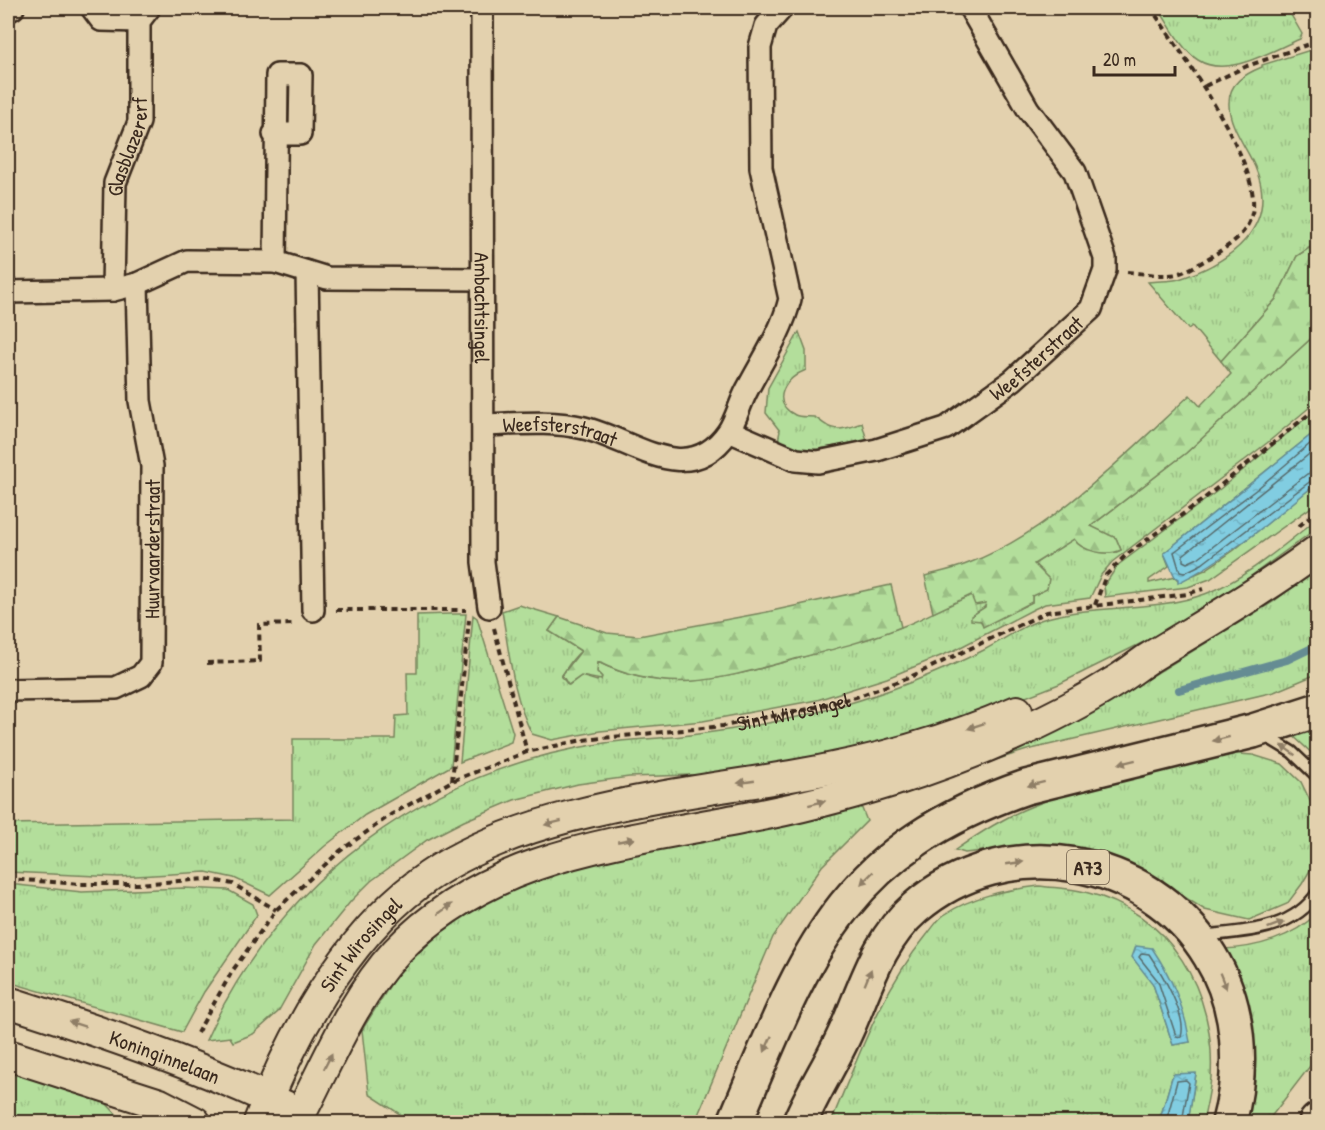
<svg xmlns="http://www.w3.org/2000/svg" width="1325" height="1130" viewBox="0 0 1325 1130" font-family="'Patrick Hand',sans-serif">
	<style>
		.grass { fill: url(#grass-tufts); stroke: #77845c; stroke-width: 1.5; fill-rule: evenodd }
		.forest { fill: url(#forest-firs); stroke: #77845c; stroke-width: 1.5 }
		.water { fill: url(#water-ripples); stroke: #658c93; stroke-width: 1.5 }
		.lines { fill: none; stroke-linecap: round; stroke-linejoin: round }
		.shore { stroke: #576b6c; stroke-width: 1.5 }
		.stream { stroke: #658c93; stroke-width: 8 }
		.lane-casing { stroke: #3b2a1e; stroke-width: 15 }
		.street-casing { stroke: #3b2a1e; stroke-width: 26 }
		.secondary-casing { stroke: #3b2a1e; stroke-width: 34 }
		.highway-casing { stroke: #3b2a1e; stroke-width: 38 }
		.path { stroke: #3b2a1e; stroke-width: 4; stroke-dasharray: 6 4.5; stroke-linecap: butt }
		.lane { stroke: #e3d1ae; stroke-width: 10 }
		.street { stroke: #e3d1ae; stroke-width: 21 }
		.secondary { stroke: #e3d1ae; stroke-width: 30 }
		.highway { stroke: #e3d1ae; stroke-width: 33 }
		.oneway { fill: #8f7e66 }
		.labels { text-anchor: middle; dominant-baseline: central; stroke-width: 5; stroke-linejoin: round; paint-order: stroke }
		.shield { fill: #e3d1ae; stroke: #6d5c49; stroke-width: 1.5 }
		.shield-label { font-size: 20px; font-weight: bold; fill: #3b2a1e }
		.street-label { font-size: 21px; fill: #3b2a1e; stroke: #e3d1ae }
	</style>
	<defs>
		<pattern id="grass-tufts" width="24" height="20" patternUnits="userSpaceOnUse" patternTransform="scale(1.5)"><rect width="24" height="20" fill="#b3de9b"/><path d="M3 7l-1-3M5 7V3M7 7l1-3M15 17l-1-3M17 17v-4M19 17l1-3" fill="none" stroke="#9bbf85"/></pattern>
		<pattern id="forest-firs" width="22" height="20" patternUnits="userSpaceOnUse" patternTransform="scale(1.5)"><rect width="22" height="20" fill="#b3de9b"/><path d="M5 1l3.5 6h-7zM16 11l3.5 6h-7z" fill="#9bbf85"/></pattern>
		<pattern id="water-ripples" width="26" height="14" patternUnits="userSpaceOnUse" patternTransform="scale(1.5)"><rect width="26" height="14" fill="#81cde1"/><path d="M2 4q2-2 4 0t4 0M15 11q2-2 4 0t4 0" fill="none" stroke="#70b0c1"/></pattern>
	</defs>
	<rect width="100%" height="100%" fill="#e3d1ae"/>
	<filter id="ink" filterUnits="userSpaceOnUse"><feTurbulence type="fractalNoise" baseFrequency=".0167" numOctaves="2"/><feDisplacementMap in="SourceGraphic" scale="12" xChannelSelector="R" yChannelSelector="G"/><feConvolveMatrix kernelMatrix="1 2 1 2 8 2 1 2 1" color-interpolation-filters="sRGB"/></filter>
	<g filter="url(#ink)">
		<path class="grass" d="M1158,8H1287L1302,34L1300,39C1272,50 1227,79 1198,60C1181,49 1169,24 1158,8Z
			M1317,48V243L1297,256L1276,299L1221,361L1192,326L1188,329L1148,282C1158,280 1169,282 1179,279C1229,263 1281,227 1255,167C1247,148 1229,126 1229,105C1228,83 1245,74 1262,67V65Z
			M799,332L806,351V370C786,377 769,402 795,415C801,418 808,416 814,417C819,419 822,423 826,425C838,433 850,427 862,423L867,441L806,451L778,441L780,431L766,413L768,388Z
			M1317,333V401L1267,443L1112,562L1101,575L1090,598L1045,604L1034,609L955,650L887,678L817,700L703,721L600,731L552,740L532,734C513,698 509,651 502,611L519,605L559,617L549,631L581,651C571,659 567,668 561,677L569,685L581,676L597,681L601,676L597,672L598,662C666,697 730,677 799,658C836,648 873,638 909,624C930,615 950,603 972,595L986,603L981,621L983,626L1032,602V596L1043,572L1034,564L1074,538C1085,548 1106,558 1121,550L1116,538L1090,527L1186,453Z
			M1317,409V430L1164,553L1169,566L1149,580V583L1175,577L1179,581L1205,570L1233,551L1317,483V503L1210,579L1188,587L1105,597L1104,586L1118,565L1220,489Z
			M1317,519V528L1225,595L1158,635L1059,684L990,711L883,745L723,774L629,777L578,784L514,800L464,821L427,840L371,881L351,901L316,944L278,1012L253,1034L233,1042L230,1037L206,1040C280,878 426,770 605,743C630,739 656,739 682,736C735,730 789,721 840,706C889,692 938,673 984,650C1004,640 1024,624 1047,618C1098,604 1155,612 1205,594C1244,580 1285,544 1317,519Z
			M1317,568V674L1274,692L1027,750L948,775L1142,682L1273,602Z
			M450,614H466L451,766L365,815L325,846L270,895L234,878L206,872L119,877L8,872V824L293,819V739H395L396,716L408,715L407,673H417V615Z
			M473,615L477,618L513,733L511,742L460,762Z
			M1317,720V758L1288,731Z
			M1224,753L1253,755L1282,764L1301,782L1314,809L1317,826V847L1312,867L1302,884L1287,904L1249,920L1205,910L1145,872L1096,853L1034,845L965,853L955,850C980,833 1006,816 1035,805C1095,781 1161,768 1224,753Z
			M859,801L867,821L822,866L773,937L695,1122H412L369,1094L362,1030L397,974L455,919L514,886L586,861Z
			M8,884L82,892L184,888L228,890L253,904L257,915L204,992L182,1032L8,982Z
			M1039,886C1054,888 1070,888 1085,892C1171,913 1216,991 1211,1077C1210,1092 1206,1108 1203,1122H1188L1196,1074H1173L1159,1122H831C858,1058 881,991 926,936C931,930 937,920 944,915C972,896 1006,890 1039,886ZM1153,984L1190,1042L1173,1045Z
			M1317,913V1057L1267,1122H1239L1223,949C1257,948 1294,937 1317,913Z
			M8,1071L104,1101L119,1117L132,1122H8Z"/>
		<path class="forest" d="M1317,243V333L1186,453L1091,526L1116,538L1121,550C1107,557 1081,551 1074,539L1034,564L1049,579L1047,589L1032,596V602L983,627L981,621L971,620V616L985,607L986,603L975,605L971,595L933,613L925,576C940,572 955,569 969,563C1050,533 1127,453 1190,395L1200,406L1231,374L1221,361L1276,299L1297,256Z
			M891,585L901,627C867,641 831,650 795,659C725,678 668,697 598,662L597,672L602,677L601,680L581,676L568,685L562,675L581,651L549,631L559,617L607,633L639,636L767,612Z"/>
		<path class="water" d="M1317,430V483C1273,519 1230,557 1178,583V579L1175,577L1164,553Z
			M1136,946L1152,948C1172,978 1184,1006 1190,1042L1173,1045L1153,984L1132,957Z
			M1196,1073L1188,1122H1159L1173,1074Z"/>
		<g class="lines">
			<path class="shore" d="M1318,437L1257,489L1174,552L1180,572L1184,573L1202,564L1312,480L1318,479
				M1318,447L1183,555V561L1187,563L1198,558L1307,474L1318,471
				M1142,953L1149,954C1161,972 1188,1016 1181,1037L1176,1036L1158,981L1139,957Z
				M1166,1122L1177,1081L1186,1080L1189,1083L1182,1122"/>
			<path class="stream" d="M1179,690L1287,660L1318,645"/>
			<defs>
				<path id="lane" d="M1264,735L1292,752L1318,777
					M1200,936C1243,931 1292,932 1318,892"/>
				<g id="street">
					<path d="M92,8L101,20L139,21"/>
					<path id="s2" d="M482,8L483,562L489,607"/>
					<path d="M8,11L13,8"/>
					<path d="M274,134H300L301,75H277L275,262"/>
					<path d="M307,272L313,610"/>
					<path id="s3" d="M113,290L115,183L139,122V21L149,8"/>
					<path d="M8,292L113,290L137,284L187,261L275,262L327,278L482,279"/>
					<path id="s4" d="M483,425C516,424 551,420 584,428C633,440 688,490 728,432C736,420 740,403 747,390C762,361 782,332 790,299L761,168L760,47L766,26L782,8"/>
					<path id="s5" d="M729,431L796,460L818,462L877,450L946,428L1013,380L1091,309L1105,270V258L1075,172L1028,109L970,8"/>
					<path id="s6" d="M8,690L116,688L141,676L151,663L152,466L140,401L137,284"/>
				</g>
				<g id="secondary">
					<path id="s7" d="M8,1002C102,1032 195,1064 285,1106"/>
					<path d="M8,1055L160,1104L195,1122"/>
					<path id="s8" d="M259,1122C290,1038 345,939 418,884C513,811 676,795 791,776C868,763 946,742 1017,711"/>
					<path d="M288,1122L301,1113C329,1059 354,997 396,952C488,854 621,842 746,818C796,809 845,796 893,781C965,758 1051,722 1114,682C1126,675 1137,666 1149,658C1206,623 1264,590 1318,550"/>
				</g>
				<path id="highway" d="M735,1122C806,954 839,851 1026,787L1253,731L1318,710
					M800,1122C813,1091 833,1061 847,1029C866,986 878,940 915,908C1005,830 1149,854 1210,956C1240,1005 1244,1067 1229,1122
					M1316,1122L1318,1120"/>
			</defs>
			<use href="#lane" class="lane-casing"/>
			<use href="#street" class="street-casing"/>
			<use href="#secondary" class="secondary-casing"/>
			<use href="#highway" class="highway-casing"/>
			<g class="path">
				<path d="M1205,86L1247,66L1318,41"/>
				<path d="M1127,272C1142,273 1162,277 1177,274C1191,270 1205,260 1217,253C1233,243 1248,232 1252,213C1264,165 1178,49 1151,8"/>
				<path d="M1299,526L1318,511"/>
				<path d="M1095,605L1106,575L1126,555L1201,501L1318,407"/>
				<path d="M336,610H466"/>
				<path d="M494,628L527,752"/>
				<path d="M207,663L260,661L259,625L295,624"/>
				<path d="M452,781L469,620"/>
				<path d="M8,879L81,884H138L207,879L233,884L276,910"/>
				<path id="s1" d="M197,1033L233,970L276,910L340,851L392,814L452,781L527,752L583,740L723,726L804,710L856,697L908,678L1047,612L1187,594L1203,589"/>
			</g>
			<use href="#lane" class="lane"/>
			<use href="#street" class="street"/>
			<use href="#secondary" class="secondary"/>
			<use href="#highway" class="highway"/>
		</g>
		<defs><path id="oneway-solid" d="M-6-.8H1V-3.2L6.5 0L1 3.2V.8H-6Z" transform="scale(1.5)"/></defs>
		<g class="oneway">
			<use href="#oneway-solid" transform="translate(976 726) rotate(161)"/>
			<use href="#oneway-solid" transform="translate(1221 739) rotate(166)"/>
			<use href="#oneway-solid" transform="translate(1288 750) rotate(-145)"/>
			<use href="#oneway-solid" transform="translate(1127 762) rotate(166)"/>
			<use href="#oneway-solid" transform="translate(746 782) rotate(172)"/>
			<use href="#oneway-solid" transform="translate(1036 784) rotate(166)"/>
			<use href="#oneway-solid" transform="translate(817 803) rotate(-14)"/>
			<use href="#oneway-solid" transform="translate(553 823) rotate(166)"/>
			<use href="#oneway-solid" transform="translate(626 840) rotate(-11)"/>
			<use href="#oneway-solid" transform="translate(1015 863) rotate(-8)"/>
			<use href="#oneway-solid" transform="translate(867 878) rotate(135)"/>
			<use href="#oneway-solid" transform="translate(445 909) rotate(-36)"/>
			<use href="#oneway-solid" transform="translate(1276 925) rotate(-20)"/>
			<use href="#oneway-solid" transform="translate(868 977) rotate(-68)"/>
			<use href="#oneway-solid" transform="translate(1223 981) rotate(68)"/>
			<use href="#oneway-solid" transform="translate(77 1024) rotate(-162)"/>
			<use href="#oneway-solid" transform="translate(768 1044) rotate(114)"/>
			<use href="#oneway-solid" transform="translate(328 1061) rotate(-63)"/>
		</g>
	</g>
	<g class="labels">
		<rect class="shield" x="1067" y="850" width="42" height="34" rx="4.5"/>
		<g class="shield-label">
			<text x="1088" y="867">A73</text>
		</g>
		<g class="street-label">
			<text stroke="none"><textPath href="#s3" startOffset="146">Glasblazererf</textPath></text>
			<text stroke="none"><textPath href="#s2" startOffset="300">Ambachtsingel</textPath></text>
			<text stroke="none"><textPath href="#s5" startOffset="342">Weefsterstraat</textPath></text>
			<text stroke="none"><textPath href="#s4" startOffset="78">Weefsterstraat</textPath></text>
			<text stroke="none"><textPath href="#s6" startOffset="266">Huurvaarderstraat</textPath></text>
			<text stroke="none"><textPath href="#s1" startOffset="716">Sint Wirosingel</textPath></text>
			<text stroke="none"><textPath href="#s8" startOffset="206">Sint Wirosingel</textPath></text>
			<text stroke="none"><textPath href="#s7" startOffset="166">Koninginnelaan</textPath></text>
		</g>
	</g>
	<rect width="1325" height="1130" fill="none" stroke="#e3d1ae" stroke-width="30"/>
	<rect x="15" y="15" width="1295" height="1100" fill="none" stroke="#3b2a1e" stroke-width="2" filter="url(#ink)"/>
	<path d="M1094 66v9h81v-9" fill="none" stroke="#3b2a1e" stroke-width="3"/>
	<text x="1103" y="66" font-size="18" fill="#3b2a1e" stroke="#e3d1ae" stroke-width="4.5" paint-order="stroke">20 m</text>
</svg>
